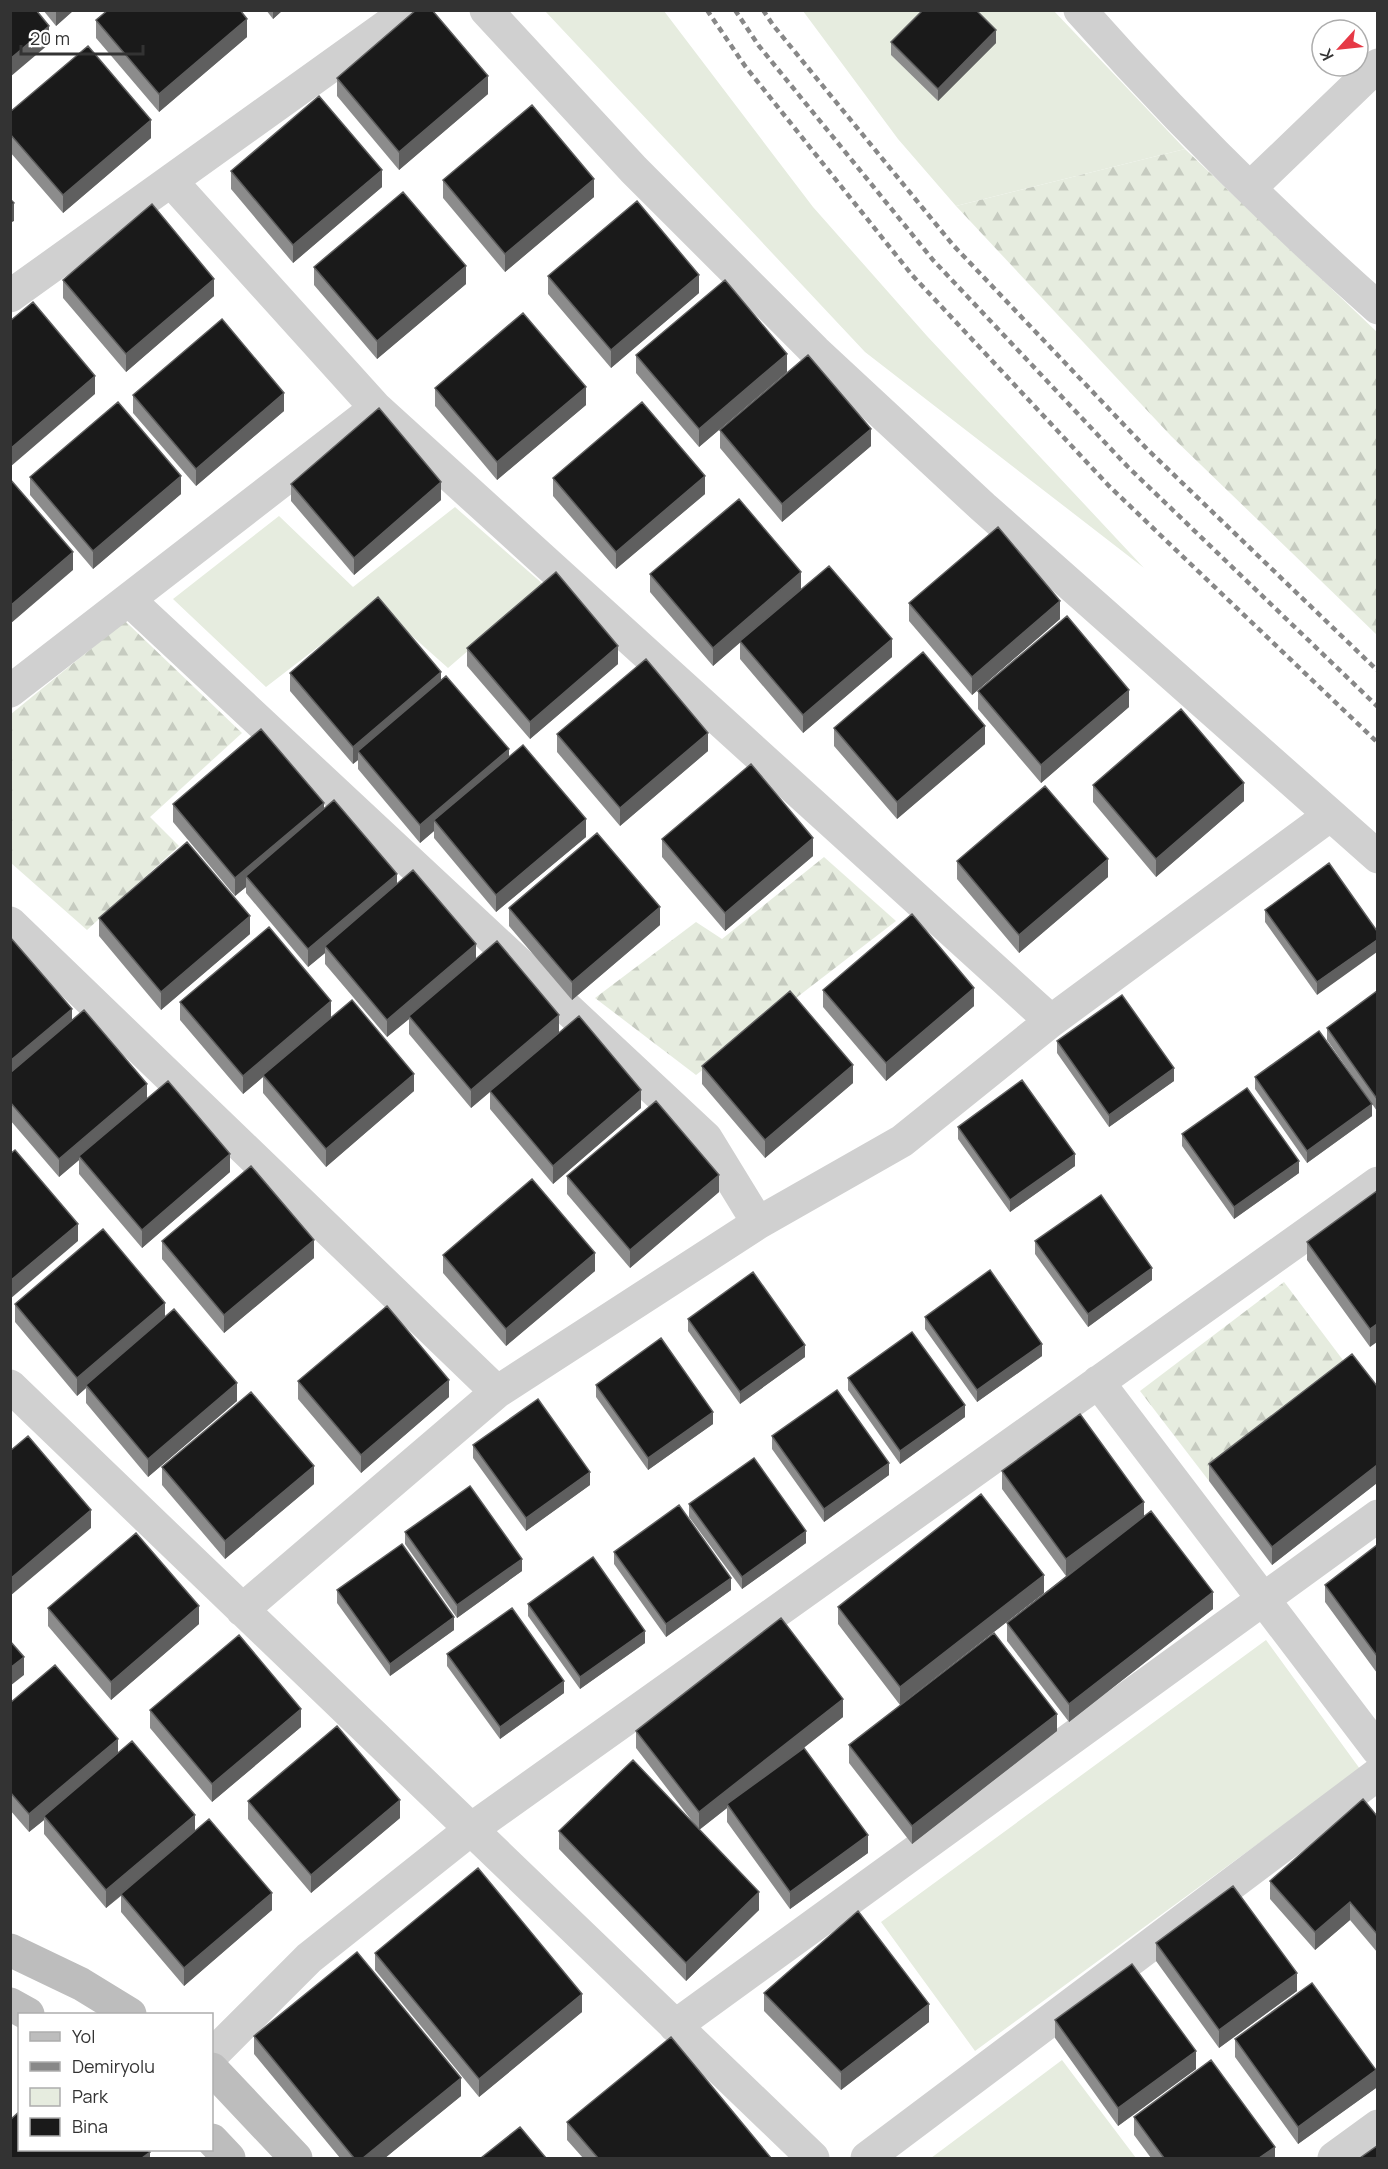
<svg xmlns="http://www.w3.org/2000/svg" width="1388" height="2169" viewBox="0 0 1388 2169" font-family="Manrope,sans-serif">
	<style>
		.green { fill: #e6ecdf }
		.forest { fill: url(#forest-firs) }
		.lines { fill: none; stroke-linecap: round; stroke-linejoin: round }
		.street { stroke: #d0d0d0; stroke-width: 33 }
		.secondary { stroke: #bdbdbd; stroke-width: 33 }
		.rail { stroke: #888; stroke-width: 4.5; stroke-dasharray: 6 4.5; stroke-linecap: butt }
		.wall { fill: #8c8c8c }
		.shaded-wall { fill: #5f5f5f }
		.building { fill: #1a1a1a; stroke: #5f5f5f; stroke-width: 1.5 }
	</style>
	<defs>
		<pattern id="forest-firs" width="22" height="20" patternUnits="userSpaceOnUse" patternTransform="scale(1.5)"><rect width="22" height="20" fill="#e6ecdf"/><path d="M5 1l3.5 6h-7zM16 11l3.5 6h-7z" fill="#c6cbc0"/></pattern>
	</defs>
	<rect width="100%" height="100%" fill="#fff"/>
	<path class="green" d="M545,11H664L813,207L927,336L1144,568L865,352Z
		M803,11H1054L1185,149L956,206L898,139Z
		M455,507L544,585L448,668L375,603L266,687L173,599L279,516L353,587Z
		M1266,1640L1360,1769L975,2051L881,1922Z
		M1062,2060L1136,2158H931Z"/>
	<path class="forest" d="M1185,149L1377,332V635L1171,436L956,206Z
		M125,621L242,733L150,817L179,846L87,930L11,863V714Z
		M824,857L896,921L696,1075L595,998L696,922L722,939Z
		M1284,1282L1352,1372L1209,1481L1140,1391Z"/>
	<g class="lines">
		<path class="street" d="M486,10L634,170L815,351L983,507L1378,857
			M1080,10C1173,115 1273,215 1378,308
			M171,181L376,408L1051,1021
			M1250,188L1378,65
			M10,296L409,10
			M129,600L706,1138L758,1223
			M10,691L376,408
			M10,923L497,1392
			M1098,1382L1378,1750
			M10,1386L813,2158
			M242,1610L497,1392L758,1223L902,1141L1051,1021L1329,816
			M675,2026L1378,1516
			M212,2055L309,1958L470,1830L1378,1183
			M867,2158L1378,1774
			M1334,2158L1378,2126"/>
		<path class="secondary" d="M10,1950L81,1984L130,2014
			M10,2004L28,2014
			M212,2069L296,2158
			M212,2140L229,2158"/>
		<path class="rail" d="M707,10L745,66L912,275L1109,486L1378,743
			M735,10L759,46L933,260L1128,467L1378,707
			M763,10L773,25L953,245L1147,449L1378,671"/>
	</g>
	<path class="wall" d="M43,10H74L56,26Z
		M266,10H283L273,19Z
		M96,20L247,37L159,112L96,38Z
		M891,42L996,43L938,101L891,55Z
		M337,78L488,94L399,170L337,96Z
		M10,112L151,138L63,213L10,152Z
		M231,171L382,187L293,263L231,189Z
		M443,180L594,197L505,272L443,198Z
		M314,267L466,284L377,359L314,285Z
		M548,276L699,293L611,368L548,294Z
		M63,280L214,296L126,372L63,298Z
		M636,355L787,372L699,447L636,373Z
		M435,388L586,405L497,480L435,406Z
		M133,395L284,411L196,486L133,413Z
		M720,430L871,446L782,522L720,448Z
		M30,477L181,494L93,569L30,495Z
		M553,478L705,494L616,569L553,496Z
		M291,484L441,500L354,575L291,501Z
		M650,574L801,589L892,657L803,733L740,659V642L713,666L650,592Z
		M909,603L1060,619L972,695L909,621Z
		M467,648L618,664L530,739L467,666Z
		M290,673L441,681L509,757L586,837L496,912L434,838V831L420,843L358,769V760L353,764L290,691Z
		M978,691L1129,707L1041,783L978,709Z
		M834,728L985,744L897,819L834,746Z
		M557,734L708,751L620,826L557,752Z
		M1093,785L1244,801L1156,877L1093,802Z
		M173,804L324,809L397,884L476,958L559,1033L641,1108L553,1184L490,1109V1092L471,1108L409,1034V1019L387,1037L325,964V953L308,967L246,893V887L235,896L173,822Z
		M662,839L813,856L725,931L662,857Z
		M957,861L1108,877L1019,953L957,879Z
		M1329,863L1317,995L1265,922V910Z
		M509,908L660,925L572,1000L509,926Z
		M99,918L250,934L161,1010L99,936Z
		M10,937L72,1020L147,1098L230,1172L142,1248L79,1174V1160L59,1177L10,1120Z
		M823,990L974,1006L886,1081L823,1007Z
		M1377,991V1111L1327,1040V1028Z
		M180,1002L331,1017L414,1091L326,1167L263,1093V1077L243,1094L180,1020Z
		M1057,1041L1174,1081L1109,1127L1057,1053Z
		M702,1066L853,1083L765,1158L702,1084Z
		M1255,1077L1372,1116L1307,1163L1255,1089Z
		M958,1127L1075,1166L1010,1212L958,1139Z
		M1182,1134L1299,1173L1234,1219L1182,1146Z
		M567,1176L719,1192L630,1268L567,1194Z
		M1377,1191L1370,1347L1307,1260V1242Z
		M162,1241L314,1258L224,1333L162,1259Z
		M1035,1241L1152,1280L1088,1327L1035,1254Z
		M443,1255L595,1271L506,1346L443,1273Z
		M15,1304L165,1317L237,1401L148,1477L86,1403V1388L77,1396L15,1322Z
		M925,1317L1042,1356L977,1402L925,1329Z
		M688,1319L805,1357L740,1404L688,1331Z
		M848,1378L965,1417L900,1464L848,1390Z
		M298,1381L449,1397L361,1473L298,1399Z
		M596,1385L713,1424L648,1470L596,1397Z
		M1377,1386V1483L1272,1565L1209,1481V1464Z
		M772,1436L889,1475L824,1522L772,1449Z
		M473,1445L590,1485L526,1531L473,1458Z
		M162,1467L314,1484L225,1559L162,1485Z
		M1002,1471L1144,1516L1213,1609L1069,1722L1007,1641V1623L1066,1576L1002,1489Z
		M689,1504L806,1543L742,1589L689,1517Z
		M405,1532L522,1571L457,1618L405,1544Z
		M1377,1545V1673L1325,1602V1585Z
		M614,1552L731,1590L666,1637L614,1564Z
		M337,1590L454,1630L390,1676L337,1603Z
		M1044,1593L900,1705L838,1624V1607Z
		M528,1604L645,1643L580,1689L528,1616Z
		M48,1608L199,1624L111,1700L48,1626Z
		M447,1654L564,1693L500,1739L447,1666Z
		M10,1703L195,1831L272,1910L184,1986L121,1912V1896L106,1908L44,1834V1820L29,1832L10,1810Z
		M150,1710L301,1727L212,1802L150,1728Z
		M843,1717L796,1754L868,1853L790,1909L727,1822V1808L699,1830L636,1748V1731Z
		M1057,1731L912,1844L849,1763V1745Z
		M248,1801L400,1818L311,1893L248,1819Z
		M1377,1816V1952L1350,1920L1315,1950L1270,1899V1881Z
		M559,1831L759,1910L686,1981L559,1849Z
		M1156,1943L1297,1991L1219,2048L1156,1961Z
		M375,1953L582,2012L479,2097L375,1970Z
		M764,1993L929,2022L841,2090L764,2011Z
		M1055,2020L1196,2069L1118,2126L1055,2038Z
		M254,2036L461,2096L385,2158H340L254,2054Z
		M1235,2039L1376,2088L1298,2144L1235,2057Z
		M1134,2117L1275,2158H1151L1134,2135Z
		M567,2122L771,2158H583L567,2140Z"/>
	<path class="shaded-wall" d="M56,10H74L56,26Z
		M273,10H283L273,19Z
		M247,19V37L159,112V94Z
		M49,26V44L10,77V59Z
		M996,30V43L938,101V89Z
		M488,76V94L399,170V152Z
		M151,120V138L63,213V195Z
		M382,170V187L293,263V245Z
		M594,179V197L505,272V254Z
		M14,203V221L10,223V206Z
		M466,266V284L377,359V341Z
		M699,275V293L611,368V350Z
		M214,279V296L126,372V354Z
		M787,354V372L699,447V429Z
		M95,376V394L10,467V449Z
		M586,387V405L497,480V462Z
		M284,393V411L196,486V469Z
		M871,429V446L782,522V504Z
		M181,476V494L93,569V551Z
		M705,476V494L616,569V552Z
		M441,482V500L354,575V558Z
		M73,552V570L10,624V606Z
		M801,572V590L713,666V648Z
		M1060,601V619L972,695V677Z
		M892,639V657L803,733V715Z
		M618,646V664L530,739V722Z
		M441,672V689L358,751V760L353,764V747Z
		M1129,690V707L1041,783V765Z
		M985,726V744L897,819V802Z
		M708,733V751L620,826V808Z
		M509,749V767L434,820V831L420,843V825Z
		M1244,783V801L1156,877V859Z
		M324,803V820L246,876V887L235,896V878Z
		M586,819V837L496,912V895Z
		M813,838V856L725,931V913Z
		M1108,859V877L1019,953V935Z
		M397,874V892L325,946V953L308,967V949Z
		M660,907V925L572,1000V982Z
		M250,916V934L161,1010V992Z
		M1377,940V952L1317,995V982Z
		M476,944V962L409,1016V1019L387,1037V1020Z
		M974,988V1006L886,1081V1063Z
		M331,1001V1018L263,1075V1077L243,1094V1076Z
		M72,1009V1027L10,1079V1061Z
		M559,1015V1033L471,1108V1090Z
		M853,1065V1083L765,1158V1140Z
		M1174,1068V1081L1109,1127V1115Z
		M414,1074V1091L326,1167V1149Z
		M147,1084V1101L79,1156V1160L59,1177V1159Z
		M641,1090V1108L553,1184V1166Z
		M1372,1104V1116L1307,1163V1151Z
		M230,1154V1172L142,1248V1230Z
		M1075,1154V1166L1010,1212V1200Z
		M1299,1161V1173L1234,1219V1207Z
		M719,1175V1192L630,1268V1250Z
		M78,1224V1241L10,1299V1281Z
		M314,1240V1258L224,1333V1315Z
		M595,1253V1271L506,1346V1329Z
		M1152,1268V1280L1088,1327V1314Z
		M165,1303V1321L86,1385V1388L77,1396V1378Z
		M1377,1324V1342L1370,1347V1329Z
		M1042,1344V1356L977,1402V1390Z
		M805,1345V1357L740,1404V1392Z
		M449,1380V1397L361,1473V1455Z
		M237,1383V1401L148,1477V1459Z
		M965,1405V1417L900,1464V1451Z
		M713,1412V1424L648,1470V1458Z
		M889,1463V1475L824,1522V1509Z
		M1377,1465V1483L1272,1565V1547Z
		M314,1466V1484L225,1559V1541Z
		M590,1472V1485L526,1531V1518Z
		M1144,1502V1520L1066,1576V1559Z
		M91,1510V1528L10,1596V1579Z
		M806,1531V1543L742,1589V1577Z
		M522,1559V1571L457,1618V1605Z
		M1044,1575V1593L900,1705V1687Z
		M731,1578V1590L666,1637V1624Z
		M1213,1592V1609L1069,1722V1704Z
		M199,1606V1624L111,1700V1682Z
		M454,1617V1630L390,1676V1664Z
		M645,1631V1643L580,1689V1677Z
		M24,1657V1675L10,1686V1668Z
		M564,1681V1693L500,1739V1727Z
		M843,1699V1717L728,1807L727,1804V1808L699,1830V1812Z
		M301,1709V1727L212,1802V1784Z
		M1057,1714V1731L912,1844V1826Z
		M118,1739V1757L44,1816V1820L29,1832V1814Z
		M400,1800V1818L311,1893V1875Z
		M195,1815V1833L106,1908V1890Z
		M868,1835V1853L790,1909V1892Z
		M759,1892V1910L686,1981V1963Z
		M272,1893V1910L184,1986V1968Z
		M1350,1902V1920L1315,1950V1932Z
		M1297,1973V1991L1219,2048V2030Z
		M582,1994V2012L479,2097V2079Z
		M929,2004V2022L841,2090V2072Z
		M1196,2051V2069L1118,2126V2108Z
		M1376,2070V2088L1298,2144V2127Z
		M461,2078V2096L385,2158H363Z
		M1275,2147V2158H1259Z
		M150,2152V2158H142Z"/>
	<path class="building" d="M10,10H36L49,26L10,59Z
		M108,10H240L247,19L159,94L96,20Z
		M416,10H432L488,76L399,152L337,78Z
		M923,10H976L996,30L938,89L891,42Z
		M88,46L151,120L63,195L10,134V112Z
		M319,96L382,170L293,245L231,171Z
		M532,105L594,179L505,254L443,180Z
		M403,192L466,266L377,341L314,267Z
		M10,199L14,203L10,206Z
		M637,201L699,275L611,350L548,276Z
		M152,204L214,279L126,354L63,280Z
		M725,280L787,354L699,429L636,355Z
		M33,302L95,376L10,449V321Z
		M523,313L586,387L497,462L435,388Z
		M222,319L284,393L196,469L133,395Z
		M808,355L871,429L782,504L720,430Z
		M118,402L181,476L93,551L30,477Z
		M642,402L705,476L616,552L553,478Z
		M379,408L441,482L354,558L291,484Z
		M10,479L73,552L10,606Z
		M739,499L801,572L713,648L650,574Z
		M998,527L1060,601L972,677L909,603Z
		M829,566L892,639L803,715L740,641Z
		M556,572L618,646L530,722L467,648Z
		M378,597L441,672L353,747L290,673Z
		M1067,616L1129,690L1041,765L978,691Z
		M923,652L985,726L897,802L834,728Z
		M646,659L708,733L620,808L557,734Z
		M446,676L509,749L420,825L358,751Z
		M1181,709L1244,783L1156,859L1093,785Z
		M261,729L324,803L235,878L173,804Z
		M523,745L586,819L496,895L434,820Z
		M751,764L813,838L725,913L662,839Z
		M1045,786L1108,859L1019,935L957,861Z
		M334,800L397,874L308,949L246,876Z
		M597,833L660,907L572,982L509,908Z
		M187,842L250,916L161,992L99,918Z
		M1329,863L1377,931V940L1317,982L1265,910Z
		M413,870L476,944L387,1020L325,946Z
		M912,914L974,988L886,1063L823,990Z
		M269,927L331,1001L243,1076L180,1002Z
		M10,937L72,1009L10,1061Z
		M497,941L559,1015L471,1090L409,1016Z
		M790,991L853,1065L765,1140L702,1066Z
		M1377,991V1099L1327,1028Z
		M1122,995L1174,1068L1109,1115L1057,1041Z
		M352,1000L414,1074L326,1149L263,1075Z
		M84,1010L147,1084L59,1159L10,1102V1073Z
		M579,1016L641,1090L553,1166L490,1091Z
		M1319,1031L1372,1104L1307,1151L1255,1077Z
		M1022,1080L1075,1154L1010,1200L958,1127Z
		M168,1081L230,1154L142,1230L79,1156Z
		M1247,1088L1299,1161L1234,1207L1182,1134Z
		M656,1101L719,1175L630,1250L567,1176Z
		M15,1150L78,1224L10,1281V1154Z
		M251,1166L314,1240L224,1315L162,1241Z
		M532,1179L595,1253L506,1329L443,1255Z
		M1377,1191V1324L1370,1329L1307,1242Z
		M1101,1195L1152,1268L1088,1314L1035,1241Z
		M103,1229L165,1303L77,1378L15,1304Z
		M990,1270L1042,1344L977,1390L925,1317Z
		M753,1272L805,1345L740,1392L688,1319Z
		M387,1306L449,1380L361,1455L298,1381Z
		M174,1309L237,1383L148,1459L86,1385Z
		M912,1332L965,1405L900,1451L848,1378Z
		M661,1338L713,1412L648,1458L596,1385Z
		M1352,1354L1377,1386V1465L1272,1547L1209,1464Z
		M837,1390L889,1463L824,1509L772,1436Z
		M251,1392L314,1466L225,1541L162,1467Z
		M538,1399L590,1472L526,1518L473,1445Z
		M1080,1414L1144,1502L1066,1559L1002,1471Z
		M28,1436L91,1510L10,1579V1451Z
		M754,1458L806,1531L742,1577L689,1504Z
		M470,1486L522,1559L457,1605L405,1532Z
		M981,1494L1044,1575L900,1687L838,1607Z
		M679,1505L731,1578L666,1624L614,1552Z
		M1151,1511L1213,1592L1069,1704L1007,1623Z
		M136,1533L199,1606L111,1682L48,1608Z
		M402,1544L454,1617L390,1664L337,1590Z
		M1377,1545V1656L1325,1585Z
		M593,1557L645,1631L580,1677L528,1604Z
		M512,1608L564,1681L500,1727L447,1654Z
		M781,1618L843,1699L699,1812L636,1731Z
		M994,1633L1057,1714L912,1826L849,1745Z
		M239,1635L301,1709L212,1784L150,1710Z
		M10,1641L24,1657L10,1668Z
		M55,1665L118,1739L29,1814L10,1792V1703Z
		M337,1726L400,1800L311,1875L248,1801Z
		M132,1741L195,1815L106,1890L44,1816Z
		M804,1748L868,1835L790,1892L727,1804Z
		M633,1760L759,1892L686,1963L559,1831Z
		M1363,1799L1377,1816V1934L1350,1902L1315,1932L1270,1881Z
		M209,1819L272,1893L184,1968L121,1894Z
		M478,1868L582,1994L479,2079L375,1953Z
		M1233,1886L1297,1973L1219,2030L1156,1943Z
		M858,1911L929,2004L841,2072L764,1993Z
		M357,1952L461,2078L363,2158H354L254,2036Z
		M1132,1964L1196,2051L1118,2108L1055,2020Z
		M1312,1983L1376,2070L1298,2127L1235,2039Z
		M671,2037L771,2158H598L567,2122Z
		M1211,2060L1275,2147L1259,2158H1164L1134,2117Z
		M20,2111V2150H147L150,2152L142,2158H10V2120Z
		M520,2127L546,2158H481Z
		M1377,2146V2158H1360Z"/>
	<rect width="1388" height="2169" fill="none" stroke="#333333" stroke-width="24"/>
	<rect x="18" y="2013" width="195" height="138" fill="#ffffff" stroke="#adadad" stroke-width="1.5"/>
	<rect x="30" y="2032" width="30" height="9" fill="#bdbdbd" stroke="#adadad" stroke-width="1.5"/>
	<text x="72" y="2043" font-size="18" fill="#333333">Yol</text>
	<rect x="30" y="2062" width="30" height="9" fill="#888888" stroke="#adadad" stroke-width="1.5"/>
	<text x="72" y="2073" font-size="18" fill="#333333">Demiryolu</text>
	<rect x="30" y="2088" width="30" height="18" fill="#e6ecdf" stroke="#adadad" stroke-width="1.5"/>
	<text x="72" y="2103" font-size="18" fill="#333333">Park</text>
	<rect x="30" y="2118" width="30" height="18" fill="#1a1a1a" stroke="#adadad" stroke-width="1.5"/>
	<text x="72" y="2133" font-size="18" fill="#333333">Bina</text>
	<g transform="translate(1340 48) rotate(243)"><circle r="28" fill="#ffffff" stroke="#adadad" stroke-width="1.5"/>
	<path d="M0-4.5L10 22L0 15L-10 22Z" fill="#e63946"/>
	<text y="-9" font-size="16" font-weight="bold" text-anchor="middle" fill="#333333">K</text>
	</g>
	<path d="M21 45v9h122v-9" fill="none" stroke="#333333" stroke-width="3"/>
	<text x="30" y="45" font-size="18" fill="#333333" stroke="#ffffff" stroke-width="4.5" paint-order="stroke">20 m</text>
</svg>
